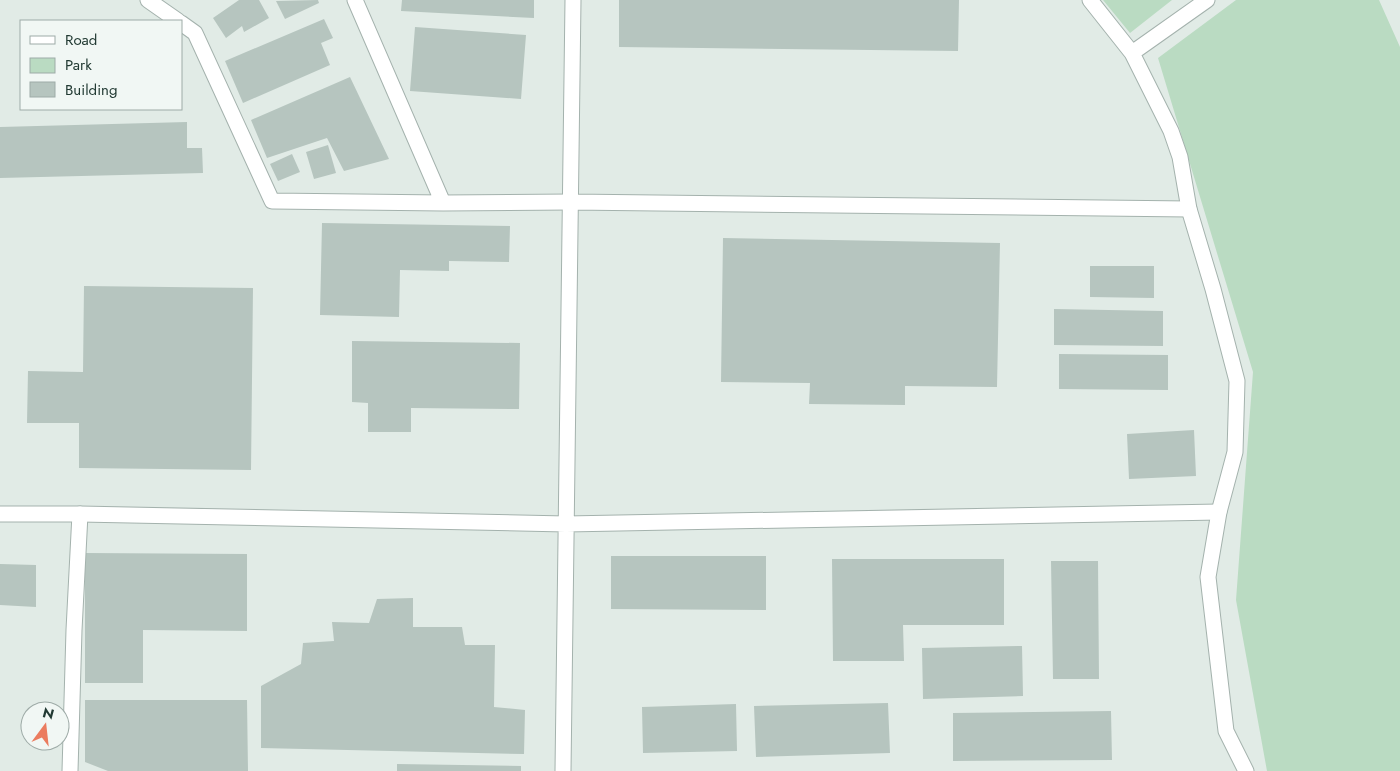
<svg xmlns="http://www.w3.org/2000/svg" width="1400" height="771" viewBox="0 0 1400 771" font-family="Jost,sans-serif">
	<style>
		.green { fill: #badbc2 }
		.building { fill: #b6c5bf }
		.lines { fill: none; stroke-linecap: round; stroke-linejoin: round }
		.minor-casing { stroke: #a4b2ad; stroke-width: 17 }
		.tertiary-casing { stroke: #a4b2ad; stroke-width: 17 }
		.minor { stroke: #fff; stroke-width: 15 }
		.tertiary { stroke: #fff; stroke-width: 15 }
	</style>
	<rect width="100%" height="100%" fill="#e1ebe6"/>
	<path class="green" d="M1103,0H1172L1130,33Z
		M1236,0H1379L1400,47V771H1267L1236,600L1253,372L1158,58Z"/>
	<path class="building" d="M239,0H259L269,18L244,32L242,26L226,38L213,18Z
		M318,0L319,3L285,19L276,1Z
		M402,0H534V18L401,11Z
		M619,0H959L958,51L619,47Z
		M324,19L333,38L321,43L330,65L243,103L225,61Z
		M415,27L526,35L521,99L410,91Z
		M350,77L389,159L344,171L327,138L267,158L251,120Z
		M187,122V148H202L203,173L0,178V127Z
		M328,145L336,173L314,179L306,152Z
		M292,154L300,172L278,181L270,164Z
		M322,223L510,226L509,262L449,261V271L400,270L399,317L320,315Z
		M723,238L1000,243L997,387L905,386V405L809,404L810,383L721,382Z
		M1090,266H1154V298L1090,297Z
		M84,286L253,288L251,470L79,468V423H27L28,371L83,372Z
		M1054,309L1163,311V346L1054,345Z
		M352,341L520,343L519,409L411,408V432H368V403L352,402Z
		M1059,354L1168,355V390L1059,389Z
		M1194,430L1196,476L1129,479L1127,434Z
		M85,553L247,554V631L143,630V683H85Z
		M611,556H766V610L611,609Z
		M832,559H1004V625H903L904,661H833Z
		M1051,561H1098L1099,679H1053Z
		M0,564L36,565V607L0,605Z
		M413,598V627H462L465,645H495L494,707L525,710L524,754L261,748V686L301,664L303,643L334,641L332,622L369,623L377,599Z
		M1022,646L1023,696L923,699L922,648Z
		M85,700H247L248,771H108L85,762Z
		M888,703L890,753L756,757L754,706Z
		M736,704L737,751L643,753L642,707Z
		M1111,711L1112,760L953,761V713Z
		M397,764L521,766V771H397Z"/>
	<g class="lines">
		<defs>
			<path id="minor" d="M148,0L178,21
				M355,0L443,203L571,202
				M1090,0L1132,53L1171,131L1180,157L1189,209L1213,289L1237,381L1235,452L1219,512L1208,577L1226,731L1246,771
				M181,23L195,33L272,201L443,203
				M1132,53L1207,0
				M70,771L74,630L80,514"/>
			<path id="tertiary" d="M571,202L1189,209
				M0,514H80L566,524L1219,512
				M563,771L573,0"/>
		</defs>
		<use href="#minor" class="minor-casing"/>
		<use href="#tertiary" class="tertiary-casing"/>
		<use href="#minor" class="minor"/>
		<use href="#tertiary" class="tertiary"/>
	</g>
	<rect x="20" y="20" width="162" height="90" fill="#f1f7f4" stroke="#9eaba7"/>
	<rect x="30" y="36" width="25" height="8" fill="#ffffff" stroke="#9eaba7"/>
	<text x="65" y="45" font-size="15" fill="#223a33">Road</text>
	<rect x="30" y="58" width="25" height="15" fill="#badbc2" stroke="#9eaba7"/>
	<text x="65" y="70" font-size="15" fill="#223a33">Park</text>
	<rect x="30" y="82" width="25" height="15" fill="#b6c5bf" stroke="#9eaba7"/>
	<text x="65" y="95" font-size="15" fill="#223a33">Building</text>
	<g transform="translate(45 726) rotate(15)"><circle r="24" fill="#f1f7f4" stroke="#9eaba7"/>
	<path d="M0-4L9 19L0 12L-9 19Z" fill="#eb7c5f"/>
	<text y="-8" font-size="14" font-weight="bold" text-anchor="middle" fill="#223a33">N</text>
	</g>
</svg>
